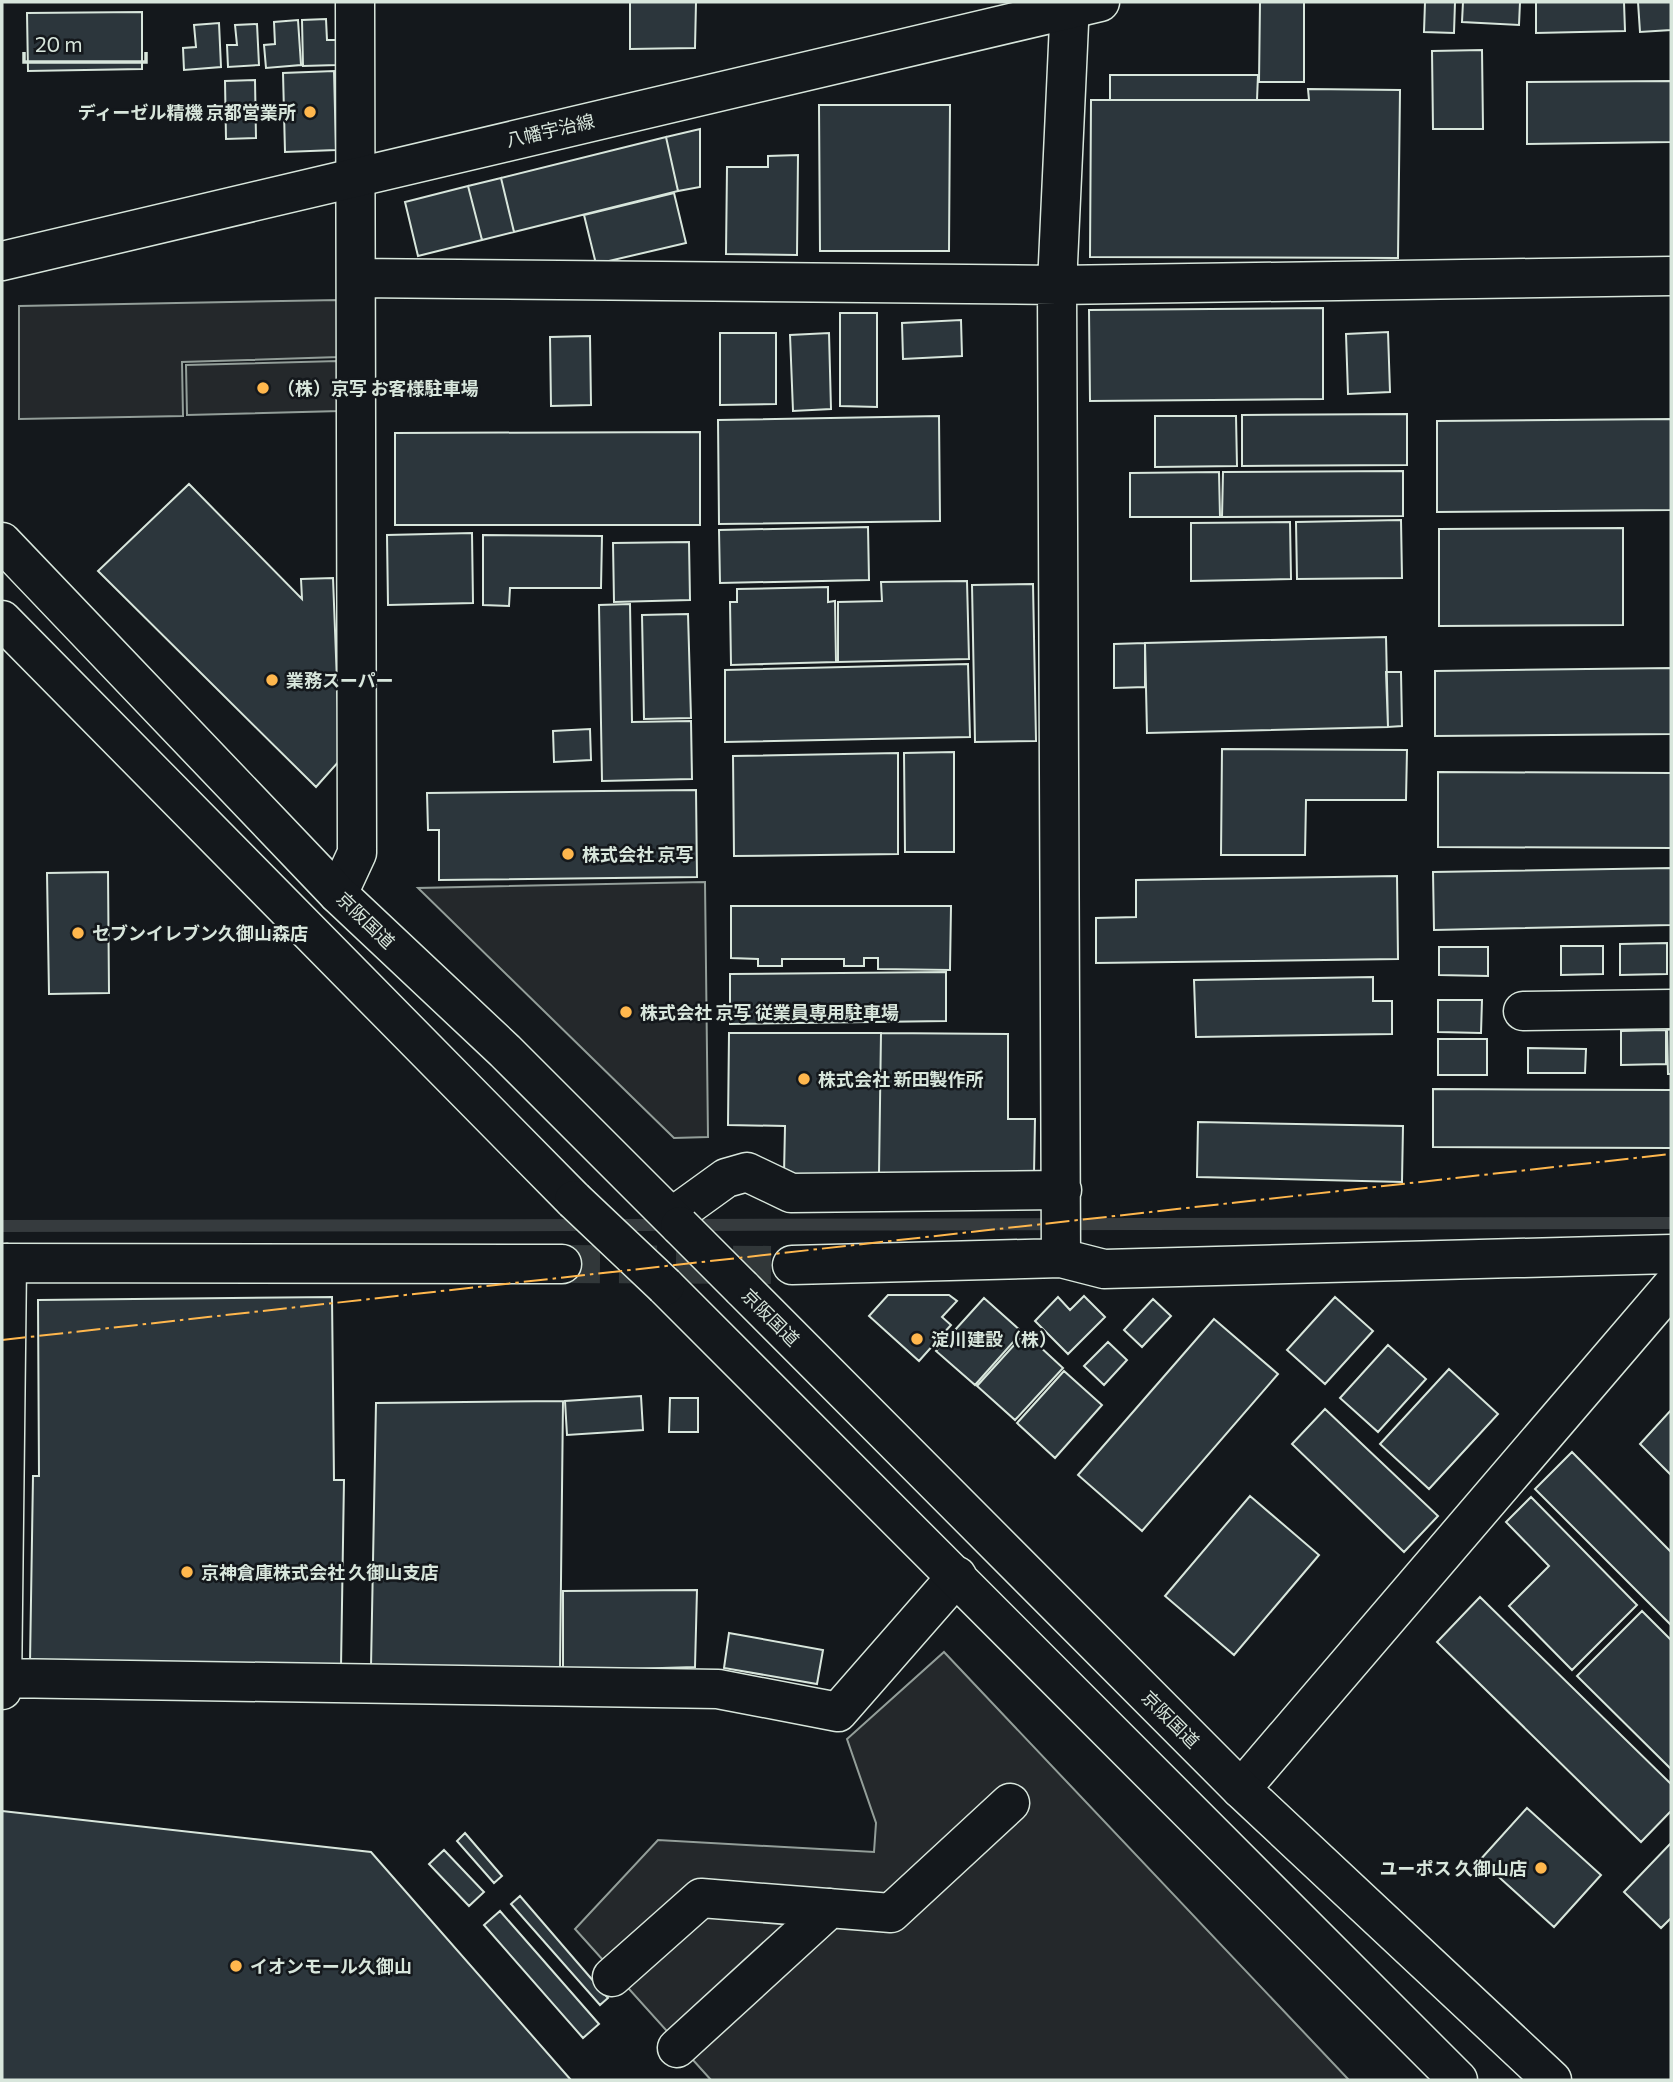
<svg xmlns="http://www.w3.org/2000/svg" width="1673" height="2082" viewBox="0 0 1673 2082" font-family="Commissioner,'Noto Sans JP',sans-serif">
	<style>
		.parking { fill: #24282b; stroke: #939e99; stroke-width: 2 }
		.lines { fill: none; stroke-linecap: round; stroke-linejoin: round }
		.stream { stroke: #363b3e; stroke-width: 12 }
		.building { fill: #2c363c; stroke: #d8e6dc; stroke-width: 2 }
		.minor-tunnel { stroke: #313739; stroke-width: 38; stroke-dasharray: 38 19; stroke-linecap: butt }
		.minor-casing { stroke: #d8e6dc; stroke-width: 41 }
		.major-casing { stroke: #d8e6dc; stroke-width: 41 }
		.highway-casing { stroke: #d8e6dc; stroke-width: 41 }
		.minor { stroke: #14181c; stroke-width: 38 }
		.major { stroke: #14181c; stroke-width: 38 }
		.highway { stroke: #14181c; stroke-width: 38 }
		.highway-bridge-casing { stroke: #d8e6dc; stroke-width: 41; stroke-linecap: butt }
		.highway-bridge { stroke: #14181c; stroke-width: 38 }
		.power { stroke: #ffb74d; stroke-width: 2; stroke-dasharray: 24 5 3.5 5; stroke-linecap: butt }
		.poi-dot { fill: #ffb74d; stroke: #14181c; stroke-width: 2.5 }
		.labels { text-anchor: middle; dominant-baseline: central; stroke-width: 5; stroke-linejoin: round; paint-order: stroke }
		.poi-label { font-size: 18px; font-weight: bold; fill: #d8e6dc; stroke: #14181c; text-anchor: start }
		.street-label { font-size: 18px; fill: #d8e6dc; stroke: #14181c }
	</style>
	<rect width="100%" height="100%" fill="#14181c"/>
	<path class="parking" d="M338,300L339,357L182,362L183,416L19,419V306Z
		M338,361L340,411L187,415L186,365Z
		M705,882L708,1137L674,1138L418,888Z
		M944,1652L1349,2080H711L575,1929L658,1840L874,1852L876,1823L847,1739Z"/>
	<g class="lines">
		<path class="stream" d="M611,1225H666
			M692,1225L1671,1223
			M2,1226L586,1225"/>
	</g>
	<path class="building" d="M630,2H696L695,48L630,49Z
		M1260,2H1304V82H1259Z
		M1425,2H1455L1454,33L1424,32Z
		M1463,2H1520L1519,25L1462,22Z
		M1536,2H1624L1625,31L1536,33Z
		M1638,2H1671V30L1640,32Z
		M142,12V69L28,71L27,13Z
		M326,19L327,40H337V65L303,66L302,20Z
		M298,20L301,65L266,68L264,45L275,44L274,22Z
		M219,23L221,67L184,70L183,48L196,47L194,25Z
		M257,24L259,65L228,67L227,45H237L235,25Z
		M1482,50L1483,129H1433L1432,51Z
		M334,71L336,150L285,152L283,73Z
		M1110,75H1258L1257,100H1110Z
		M255,80L256,138L226,139L225,81Z
		M1671,81V142L1527,144V82Z
		M1308,89L1400,90L1398,258L1090,257L1091,100H1309Z
		M819,105H950L949,251H820Z
		M700,129V187L678,191L666,137Z
		M666,137L678,191L514,232L501,178Z
		M798,155L797,255L726,254L727,167H768V156Z
		M501,178L514,232L482,240L468,186Z
		M468,186L482,240L418,256L405,202Z
		M674,193L686,243L596,264L584,215Z
		M1323,308V399L1090,401L1089,310Z
		M840,313H877V407L840,406Z
		M961,320L962,356L903,359L902,323Z
		M1388,332L1390,392L1348,394L1346,334Z
		M720,333H776V404L720,405Z
		M829,333L831,409L793,411L790,335Z
		M590,336L591,405L551,406L550,337Z
		M1407,414V465L1242,466V415Z
		M939,416L940,521L719,524L718,420Z
		M1155,416H1236L1237,466L1155,467Z
		M1671,419V510L1437,512V421Z
		M700,432V525H395V433Z
		M1403,471V516L1222,517L1223,472Z
		M1219,472L1220,517H1130V473Z
		M189,484L302,599L301,579L333,578L340,760L316,787L98,571Z
		M1401,520L1402,578L1297,579L1296,522Z
		M1290,522L1291,579L1191,581V523Z
		M868,527L869,580L720,583L719,530Z
		M1623,528V625L1439,626V529Z
		M472,533L473,603L388,605L387,535Z
		M483,535L602,536L601,588H510L509,606L483,605Z
		M689,542L690,600L614,602L613,543Z
		M967,581L969,659L838,662V602L882,601L881,582Z
		M1033,584L1036,741L975,742L972,585Z
		M828,587V602L835,601L836,662L731,665L730,602H737V589Z
		M630,604L632,722L691,721L692,779L602,781L599,605Z
		M688,614L691,718L644,719L642,615Z
		M1386,637L1388,727L1147,733L1145,643Z
		M1145,643V687L1114,688V644Z
		M968,664L970,737L725,742V670Z
		M1671,668V734L1435,736V671Z
		M1386,672H1401L1402,726L1388,727Z
		M590,729L591,760L554,762L553,731Z
		M1222,749L1407,750L1406,800H1306L1305,855H1221Z
		M954,752V852H905L904,753Z
		M898,753V854L734,856L733,756Z
		M1438,772L1671,773V848L1438,847Z
		M696,790L697,877L439,880V830H428L427,793Z
		M1671,868V925L1434,930L1433,872Z
		M108,872L109,993L49,994L47,873Z
		M1397,876L1398,959L1096,963V918L1136,917V880Z
		M731,906H951L950,970L878,969V958H864V966H844V959H782V966H758V959L731,958Z
		M1667,943V974L1620,975V944Z
		M1561,946H1603V974L1561,975Z
		M1439,947H1488V976L1439,975Z
		M946,972V1021L730,1024V974Z
		M1373,977V1001H1392V1034L1196,1037L1194,980Z
		M1438,1000H1482L1481,1033L1438,1032Z
		M1671,1029V1074H1668L1667,1030Z
		M1666,1030V1064L1621,1065V1031Z
		M729,1033H881L879,1174H784L785,1126L728,1125Z
		M881,1033L1008,1034V1119H1035L1034,1174H879Z
		M1438,1039H1487V1075H1438Z
		M1528,1048L1586,1049L1585,1073H1528Z
		M1433,1089L1671,1090V1148L1433,1147Z
		M1198,1122L1403,1126L1402,1182L1197,1177Z
		M888,1295H949L957,1301L942,1317L951,1325L919,1361L869,1316Z
		M1084,1296L1105,1317L1068,1354L1035,1321L1058,1297L1070,1310Z
		M332,1297L334,1480H344L341,1667L30,1663L33,1476H39L38,1300Z
		M1335,1297L1373,1331L1325,1384L1287,1350Z
		M984,1298L1022,1332L975,1385L936,1351Z
		M1153,1299L1171,1316L1142,1347L1124,1330Z
		M1214,1319L1278,1374L1142,1531L1078,1475Z
		M1025,1333L1063,1368L1015,1420L977,1386Z
		M1108,1342L1127,1360L1104,1385L1084,1366Z
		M1388,1345L1426,1379L1378,1432L1340,1398Z
		M1449,1369L1498,1414L1429,1489L1380,1444Z
		M1064,1371L1102,1405L1055,1458L1017,1423Z
		M641,1396L643,1430L567,1435L565,1401Z
		M670,1398H698V1432H669Z
		M563,1401L560,1670L371,1667L376,1403Z
		M1325,1409L1438,1516L1404,1552L1292,1444Z
		M1671,1410V1475L1640,1444Z
		M1572,1452L1671,1552V1625L1535,1489Z
		M1250,1496L1319,1555L1234,1655L1165,1596Z
		M1531,1497L1637,1605L1572,1670L1509,1606L1549,1566L1506,1522Z
		M697,1590L695,1667L563,1671V1591Z
		M1480,1597L1671,1784V1811L1641,1842L1437,1642Z
		M1642,1611L1671,1640V1769L1577,1676Z
		M729,1633L823,1650L817,1684L724,1668Z
		M1527,1808L1601,1875L1554,1927L1480,1860Z
		M2,1811L371,1852L571,2080H2Z
		M465,1833L502,1876L494,1883L457,1841Z
		M1671,1843V1918L1661,1928L1624,1892Z
		M444,1850L484,1892L469,1906L429,1864Z
		M520,1896L608,1998L600,2005L511,1904Z
		M500,1911L599,2024L583,2038L484,1925Z"/>
	<g class="lines">
		<path class="minor-tunnel" d="M562,1264L792,1265"/>
		<defs>
			<path id="minor" d="M356,278L1057,285L1671,276
				M338,894L357,853L355,2
				M1523,1011L1671,1009
				M672,1217L726,1178L747,1172L791,1193L1062,1190
				M1061,1258L1057,285L1070,2
				M2,1263L562,1264
				M792,1265L1061,1258L1104,1269L1671,1254
				M3,1678L718,1689L838,1712L957,1576
				M2,1690L7,1263
				M1241,1789L1671,1287
				M612,1977L701,1898L891,1913L1010,1803
				M677,2048L830,1908"/>
			<path id="major" d="M2,261L1100,2"/>
			<path id="highway" d="M2,542L338,894L505,1051L680,1226
				M2,620L574,1200
				M665,1286L1458,2080
				M742,1288L1241,1789L1552,2080"/>
		</defs>
		<use href="#minor" class="minor-casing"/>
		<use href="#major" class="major-casing"/>
		<use href="#highway" class="highway-casing"/>
		<use href="#minor" class="minor"/>
		<use href="#major" class="major"/>
		<use href="#highway" class="highway"/>
		<defs>
			<path id="highway-bridge" d="M574,1200L665,1286
				M680,1226L742,1288"/>
		</defs>
		<use href="#highway-bridge" class="highway-bridge-casing"/>
		<use href="#highway-bridge" class="highway-bridge"/>
		<path class="power" d="M2,1340L1671,1154"/>
	</g>
	<g class="poi-dot">
		<circle cx="310" cy="112" r="7"/>
		<circle cx="263" cy="388" r="7"/>
		<circle cx="272" cy="680" r="7"/>
		<circle cx="568" cy="854" r="7"/>
		<circle cx="78" cy="933" r="7"/>
		<circle cx="626" cy="1012" r="7"/>
		<circle cx="804" cy="1079" r="7"/>
		<circle cx="917" cy="1339" r="7"/>
		<circle cx="187" cy="1572" r="7"/>
		<circle cx="1541" cy="1868" r="7"/>
		<circle cx="236" cy="1966" r="7"/>
	</g>
	<g class="labels">
		<g class="poi-label">
			<text x="296" y="112" text-anchor="end">ディーゼル精機 京都営業所</text>
			<text x="277" y="388">（株）京写 お客様駐車場</text>
			<text x="286" y="680">業務スーパー</text>
			<text x="582" y="854">株式会社 京写</text>
			<text x="92" y="933">セブンイレブン久御山森店</text>
			<text x="640" y="1012">株式会社 京写 従業員専用駐車場</text>
			<text x="818" y="1079">株式会社 新田製作所</text>
			<text x="931" y="1339">淀川建設（株）</text>
			<text x="201" y="1572">京神倉庫株式会社 久御山支店</text>
			<text x="1527" y="1868" text-anchor="end">ユーポス 久御山店</text>
			<text x="250" y="1966">イオンモール久御山</text>
		</g>
		<g class="street-label">
			<text transform="translate(550 130) rotate(-13)">八幡宇治線</text>
			<text transform="translate(366 920) rotate(44)">京阪国道</text>
			<text transform="translate(771 1317) rotate(45)">京阪国道</text>
			<text transform="translate(1171 1719) rotate(45)">京阪国道</text>
		</g>
	</g>
	<rect width="1673" height="2082" fill="none" stroke="#d8e6dc" stroke-width="7"/>
	<path d="M24 52v10h122v-10" fill="none" stroke="#d8e6dc" stroke-width="3.5"/>
	<text x="35" y="52" font-size="21" fill="#d8e6dc" stroke="#14181c" stroke-width="5" paint-order="stroke">20 m</text>
</svg>
